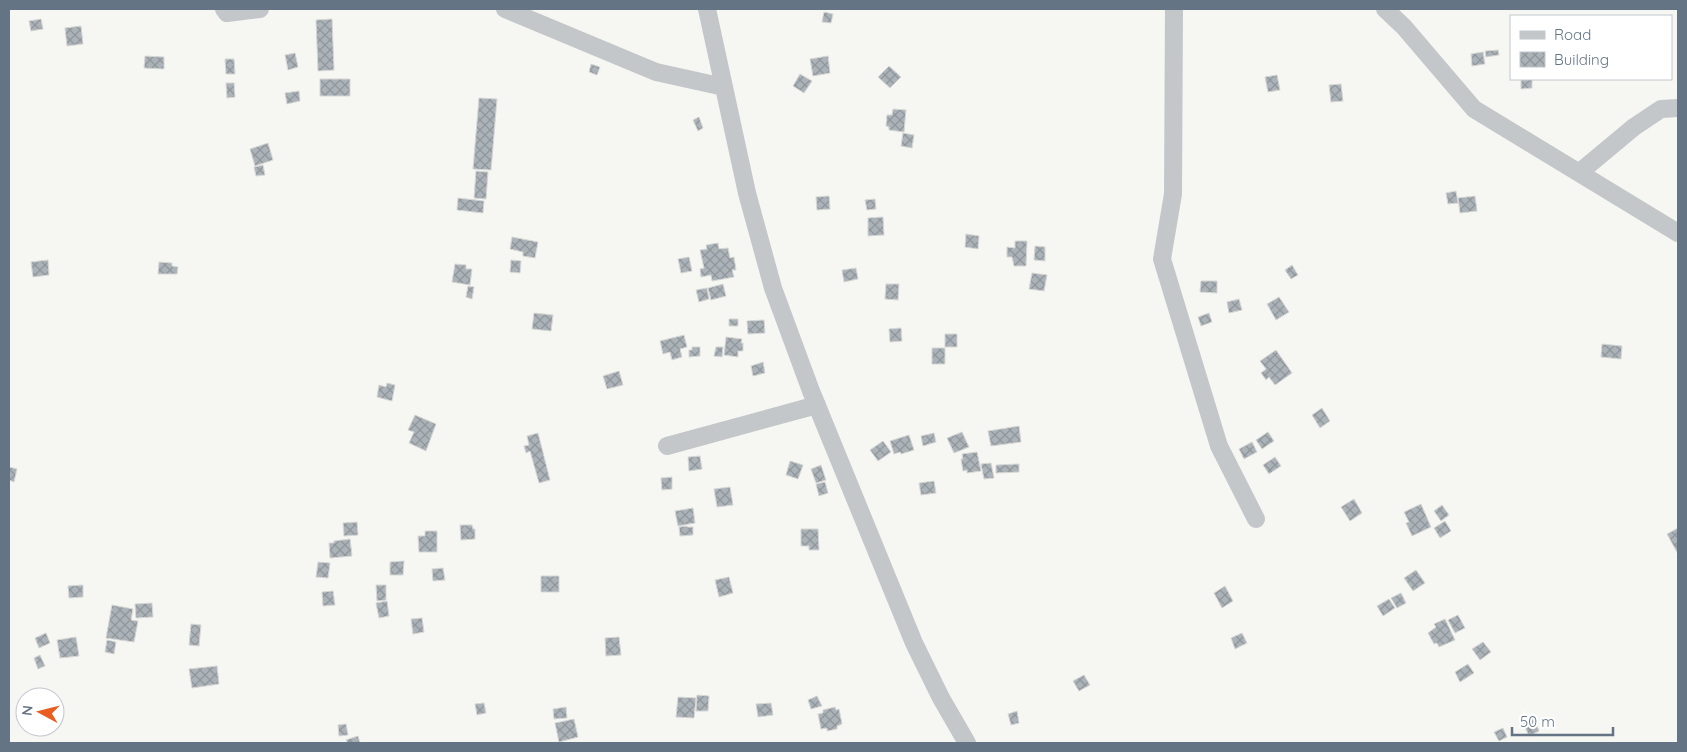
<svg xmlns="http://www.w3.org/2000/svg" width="1687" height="752" viewBox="0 0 1687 752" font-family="Quicksand,sans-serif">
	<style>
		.building { fill: url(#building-cross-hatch); stroke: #d7d7d5 }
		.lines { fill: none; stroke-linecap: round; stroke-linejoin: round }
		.minor { stroke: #c3c7ca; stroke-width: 18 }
	</style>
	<defs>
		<pattern id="building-cross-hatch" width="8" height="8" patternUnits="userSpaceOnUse" patternTransform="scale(1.25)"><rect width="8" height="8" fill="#abb3b9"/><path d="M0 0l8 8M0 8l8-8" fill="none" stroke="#8f969c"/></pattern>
	</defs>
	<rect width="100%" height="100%" fill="#f6f6f2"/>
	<path class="building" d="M824,12L833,14L831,23L822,22Z
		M41,19L43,29L31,31L29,21Z
		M332,19L334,70L318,71L316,20Z
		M81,26L83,44L67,46L65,28Z
		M1498,50L1499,55L1486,57L1485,51Z
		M1483,52L1485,64L1472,66L1471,54Z
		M295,53L298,67L288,70L285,55Z
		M145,56L164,57V69L144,68Z
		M828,56L830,73L813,76L810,59Z
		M225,59H234L235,74H226Z
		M591,64L600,67L597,75L589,72Z
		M889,66L901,77L890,88L878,77Z
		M800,74L812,81L804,93L793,86Z
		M1277,75L1280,90L1268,92L1265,77Z
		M320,79H350V96H320Z
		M1521,79H1532V88L1521,89Z
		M226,83H234L235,97L227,98Z
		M1341,84L1343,101L1331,102L1329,85Z
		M299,91L300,101L287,104L285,93Z
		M479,98L497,99L491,170L473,169Z
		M893,109L906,110L904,132L889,130V127L886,126L887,115H892Z
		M699,117L703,128L698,131L693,120Z
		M903,133L914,135L912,148L901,146Z
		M268,143L273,160L255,166L250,149Z
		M263,165L265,175L256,176L254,167Z
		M476,171L488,172L486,199L474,198Z
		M1456,191L1458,203L1448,204L1446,193Z
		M829,196L830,209L817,210L816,197Z
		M1475,196L1477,211L1460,213L1458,198Z
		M458,198L484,201L483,213L457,210Z
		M875,199L876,209L867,210L865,200Z
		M883,217L884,235L868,236V218Z
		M966,234L979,236L978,249L965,247Z
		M512,237L538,242L535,258L523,256V252L510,249Z
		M1015,241H1027L1026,266H1014L1012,257H1007V247L1015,248Z
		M718,243L719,249L728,248L730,258L734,257L736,270H732L734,277L712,281L711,275L701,277L700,269L704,268L700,250L707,249L706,245Z
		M1035,246L1045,247V261L1034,260Z
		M689,257L692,271L681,273L678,259Z
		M48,260L49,275L33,277L31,262Z
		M511,260L521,261L520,273L510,272Z
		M159,262L172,263V266L178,267L177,274H158Z
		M455,264L466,265V269H472L470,285L452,282Z
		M1292,265L1298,275L1291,279L1285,270Z
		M856,268L858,279L844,282L842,270Z
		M1032,273L1047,275L1044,291L1029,289Z
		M1201,281H1217V293L1200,292Z
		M723,284L726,296L711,300L708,288Z
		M886,284H899L898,300L885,299Z
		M468,286L474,287L472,299L466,297Z
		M707,288L709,299L699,302L696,290Z
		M1279,297L1289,312L1276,320L1267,304Z
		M1239,299L1242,310L1229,313L1227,302Z
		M534,313L553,315L551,331L532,329Z
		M1209,313L1212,322L1201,326L1198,317Z
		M729,319H738V326H729Z
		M764,320L765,333L748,334L747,321Z
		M901,328L902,341L890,342L889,329Z
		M945,334H957V347H945Z
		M684,335L687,347L680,349L682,357L672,360L670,352L663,354L660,341Z
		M726,337L742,339L741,343H743V351H738V357L724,355Z
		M1602,344L1622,346L1621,359L1601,357Z
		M692,347H700V356L689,357V350H692Z
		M716,347H723L722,357L714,356Z
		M932,348H945V364H932Z
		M1276,350L1292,373L1275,385L1269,377L1266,380L1261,373L1266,369L1260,361Z
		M763,362L765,373L753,376L751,366Z
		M619,371L623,385L607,389L603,376Z
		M387,383L395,385L392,401L377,397L379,385L386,387Z
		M1322,408L1330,421L1320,428L1312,415Z
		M415,415L436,424L426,451L409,443L414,432L408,430Z
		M1019,426L1021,442L991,446L988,431Z
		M962,432L969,447L954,453L947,438Z
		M1268,432L1274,441L1262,449L1256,440Z
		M538,433L550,480L539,483L530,451L526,453L524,446L529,445L527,436Z
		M934,433L936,442L923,446L921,436Z
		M909,435L914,450L901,454L900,452L894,454L890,441Z
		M883,441L891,452L878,461L870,450Z
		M1252,442L1257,452L1244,459L1239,449Z
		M977,452L981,471L967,473V470L963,471L961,459H963L962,454Z
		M700,456L702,469L689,471L688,457Z
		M1275,457L1281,466L1269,474L1263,465Z
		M790,461L803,465L798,479L786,475Z
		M991,463L994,478L984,479L981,464Z
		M1019,464V472L996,473V465Z
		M821,465L826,480L816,483L811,469Z
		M9,467L17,469L14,482L9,480Z
		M672,477V489L662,490L661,478Z
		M934,481L936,493L921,495L919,483Z
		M825,482L828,493L819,496L816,484Z
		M730,487L733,505L717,507L714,489Z
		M1354,499L1362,513L1350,521L1341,507Z
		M1421,504L1431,527L1412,536L1406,523L1409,522L1404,512Z
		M1442,505L1449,515L1441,521L1434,511Z
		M693,508L695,523L678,526L675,511Z
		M1445,521L1451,531L1440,538L1434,528Z
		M357,522L358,535L344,536L343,523Z
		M460,525H472L473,529H475V539L461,540Z
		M687,526V527H693V535L680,536L679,527Z
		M1678,528V554L1667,534Z
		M801,529H818L819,550H809V546H801Z
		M425,531H437V552H419L418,536H425Z
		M350,539L352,556L330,558L329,543H334V541Z
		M404,561L403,575H390V562Z
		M318,562L330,563L328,578L316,577Z
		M443,568L445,580L433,581L432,569Z
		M1416,570L1425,583L1413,591L1404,578Z
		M541,576H559V592H541Z
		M729,577L733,593L719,597L715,580Z
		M83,585V597L69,598L68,586Z
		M376,585H386V600L377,601Z
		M1225,586L1233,601L1222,608L1214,593Z
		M333,591L335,605L323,606L322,592Z
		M1401,593L1406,603L1397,608L1391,598Z
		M1389,599L1395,608L1383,616L1377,606Z
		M387,601L389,616L379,618L376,603Z
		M152,603L153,617L136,618L135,604Z
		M112,605L133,609L131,620L138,621L134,642L106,638Z
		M1458,615L1465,628L1455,633L1448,620Z
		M422,618L424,632L413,634L411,619Z
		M1445,619L1455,640L1439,647L1437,643L1434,644L1428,633L1436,627L1434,624Z
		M191,624L201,625L199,646L189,645Z
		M46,633L50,643L39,648L35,638Z
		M1242,633L1247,643L1235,649L1231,638Z
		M76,637L79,656L60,658L57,640Z
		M619,637L621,655L606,656L605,638Z
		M107,640L116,642L114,654L105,652Z
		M1483,642L1491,652L1480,660L1472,649Z
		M40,655L45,666L38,669L34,658Z
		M1468,664L1474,673L1460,682L1455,672Z
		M217,666L219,684L192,688L189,669Z
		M1084,675L1090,685L1079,691L1073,681Z
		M697,695L709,696L708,711H696Z
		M817,696L822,706L811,709L808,700Z
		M678,697L696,698L694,718L676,717Z
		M484,703L486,713L477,715L475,704Z
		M771,703L773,715L758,717L756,704Z
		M566,707L567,718L554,719L553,709Z
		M835,707L836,710L839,709L842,724L837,726V729L827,731V728L821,729L818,714L823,713V710Z
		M1017,711L1019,723L1011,725L1008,714Z
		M1533,716L1539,731L1529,736L1522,721Z
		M574,719L578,737L559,742L555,723Z
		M346,724L348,735L339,736L338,725Z
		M1503,728L1507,737L1499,741L1494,732Z
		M358,736L360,743H348L346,740Z"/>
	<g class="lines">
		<path class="minor" d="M224,9L227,13L260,9
			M505,9L656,72L724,87
			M707,9L747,193L773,288L811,391L914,643L941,698L967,743
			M1174,9L1173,194L1162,259L1219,446L1256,519
			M1385,9L1404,27L1474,109L1678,233
			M1580,172L1634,127L1661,109L1678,108
			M667,446L817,405"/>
	</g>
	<rect width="1687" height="752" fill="none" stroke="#647485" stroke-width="20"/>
	<rect x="1510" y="15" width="162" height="65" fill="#ffffff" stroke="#c1c7ce"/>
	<rect x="1520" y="31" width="25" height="8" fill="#c3c7ca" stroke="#c1c7ce"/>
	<text x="1554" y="40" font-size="15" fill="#647485">Road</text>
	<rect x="1520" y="52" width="25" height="15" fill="url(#building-cross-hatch)" stroke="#c1c7ce"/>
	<text x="1554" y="65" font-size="15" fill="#647485">Building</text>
	<g transform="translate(40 712) rotate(277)"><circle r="24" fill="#ffffff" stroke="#c1c7ce"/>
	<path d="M0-4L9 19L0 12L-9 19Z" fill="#e95d20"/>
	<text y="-8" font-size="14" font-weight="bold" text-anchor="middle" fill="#647485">N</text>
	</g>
	<path d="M1512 727v8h101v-8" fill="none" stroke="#647485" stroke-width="2.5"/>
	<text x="1520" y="727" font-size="15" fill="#647485" stroke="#ffffff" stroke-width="4" paint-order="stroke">50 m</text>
</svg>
